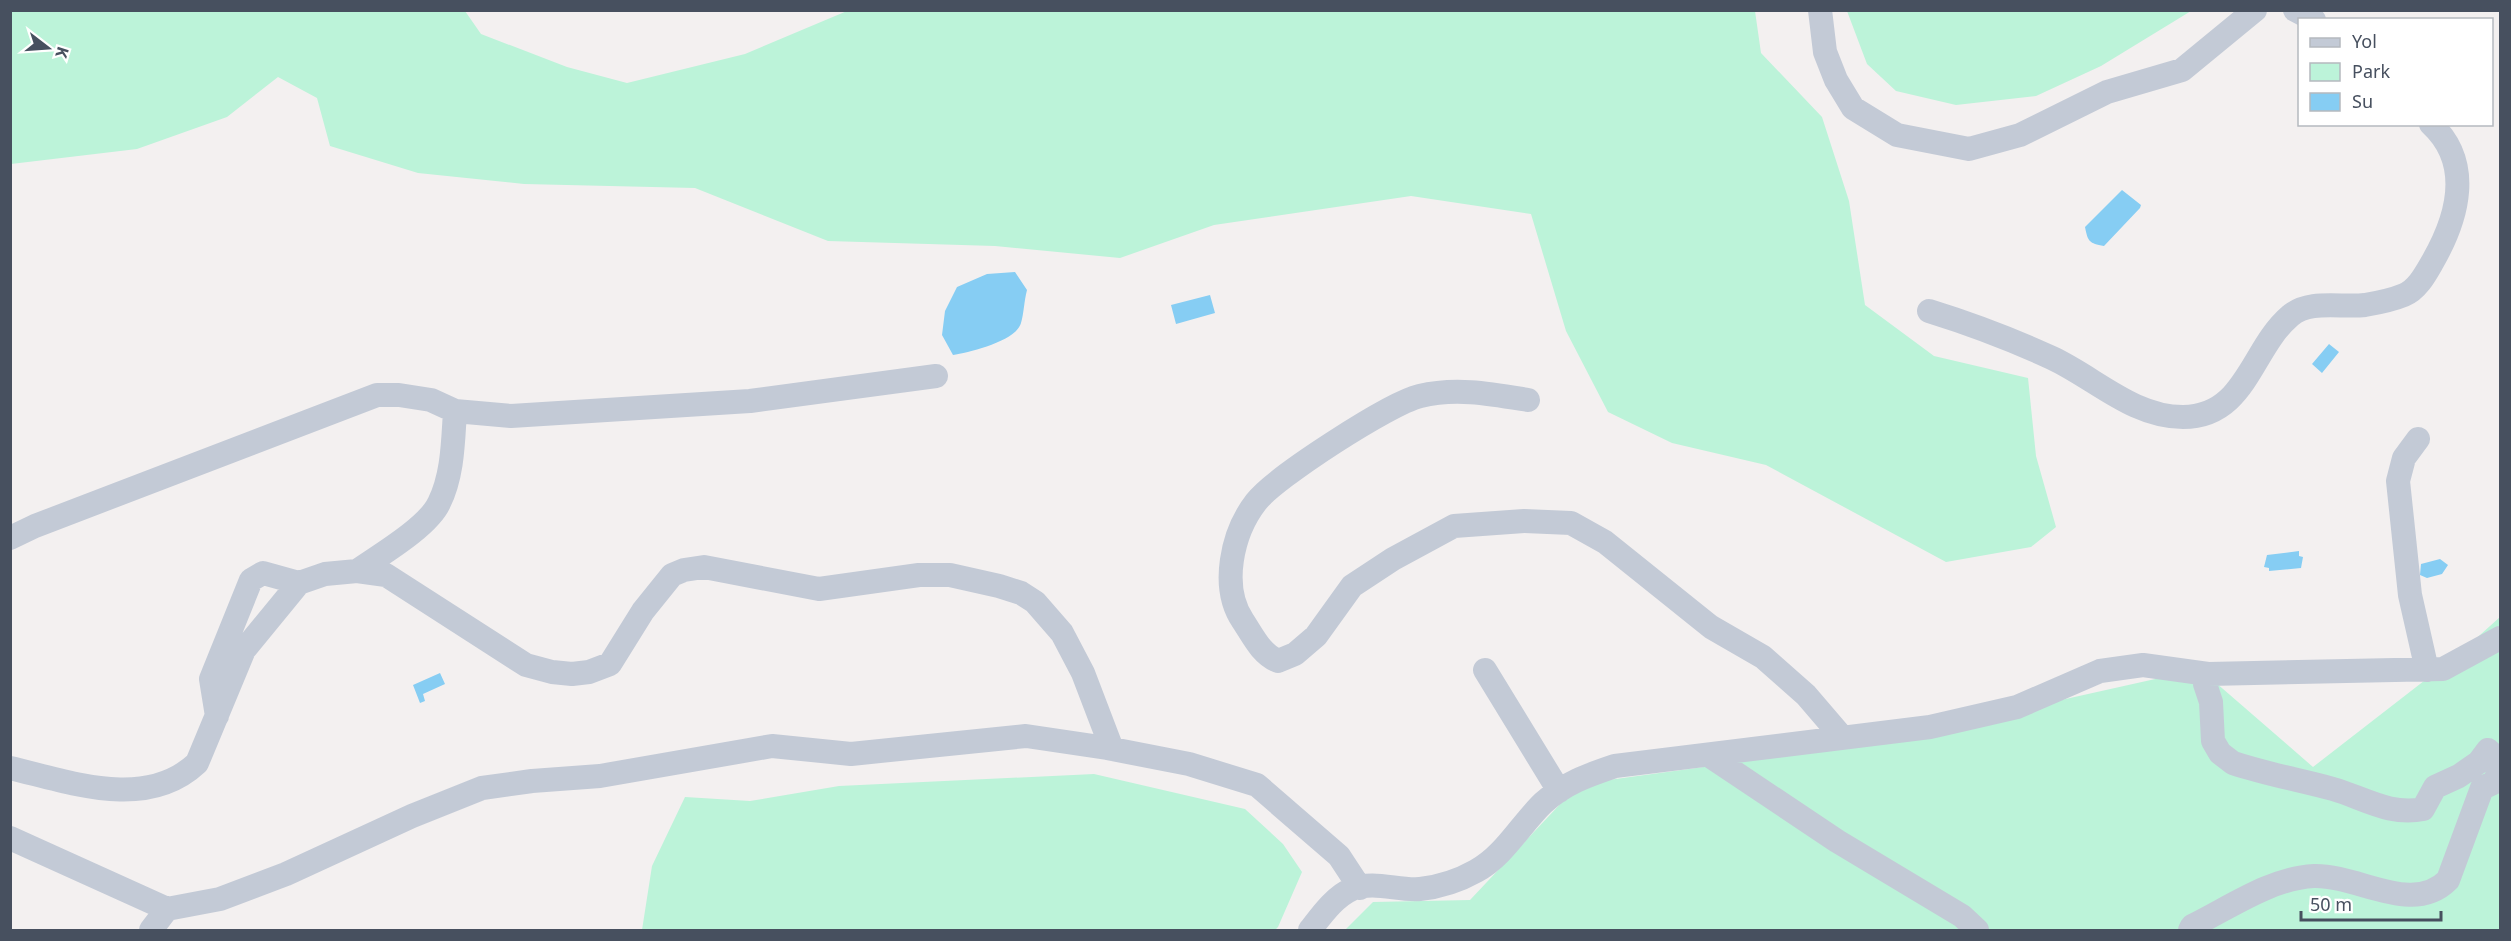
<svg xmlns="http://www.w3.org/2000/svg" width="2511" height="941" viewBox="0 0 2511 941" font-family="'Noto Sans',sans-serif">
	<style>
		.green { fill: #bcf3d9 }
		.water { fill: #86cdf3 }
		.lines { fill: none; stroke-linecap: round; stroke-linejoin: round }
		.minor { stroke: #c3cad6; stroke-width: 24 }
	</style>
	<rect width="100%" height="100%" fill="#f3f0f0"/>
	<path class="green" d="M10,11H465L481,34L567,67L627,83L745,54L847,11H1755L1761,53L1822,117L1849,201L1865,305L1934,356L2028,378L2036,456L2056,527L2031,547L1946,562L1766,465L1672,443L1608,412L1566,331L1531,214L1411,196L1214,225L1120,258L995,246L828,241L695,188L524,184L418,173L330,146L317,98L278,77L227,117L137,149L11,164Z
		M1847,11V10L2191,11L2101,66L2036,96L1956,105L1896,91L1867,64Z
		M2500,617V930H1982L1972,918L1957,930H1345L1373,902L1470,900L1579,784L1850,747L2200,669L2313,767L2460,653Z
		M1094,774L1245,809L1283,844L1302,872L1278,927L1275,930H642L652,866L685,797L750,801L839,786Z"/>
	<path class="water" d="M2122,190L2141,205L2140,208L2104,246C2089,243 2088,242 2085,227Z
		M1015,272L1027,290C1024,301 1024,313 1021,323C1016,341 970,352 953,355L942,335L945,311L957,287L987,274Z
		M1210,295L1215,313L1176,324L1171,305Z
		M2329,344L2339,352L2322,373L2312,364Z
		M2299,551V556L2303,557L2301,568L2269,571V568L2264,567L2267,555Z
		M2440,559L2448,565L2442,574L2427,578L2420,575L2421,564Z
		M440,673L445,684L423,694L425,701L420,703L413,685Z"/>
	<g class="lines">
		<path class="minor" d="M1820,10L1825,52L1836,80L1853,108L1897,135L1969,149L2020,135L2107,92L2182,70L2255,10
			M2295,10L2314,20
			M1929,311C1971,324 2013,340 2052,358C2095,378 2133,417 2183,417C2246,417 2251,349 2290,316C2309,299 2342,308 2365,305C2377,303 2392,300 2404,295C2418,289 2426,273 2433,261C2458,217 2473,163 2431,124
			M1528,400C1492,394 1456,387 1420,396C1390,403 1274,478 1256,502C1232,533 1220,587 1243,621C1253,636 1261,654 1278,661L1295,654L1316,636L1352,586L1393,559L1454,526L1524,521L1571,523L1605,542L1711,627L1763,657L1806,695L1842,737
			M2418,439L2404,458L2398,481L2410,595L2427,670
			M10,538L35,526L377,395H399L431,400L455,411L511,416L750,401L936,376
			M357,571C380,555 428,527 439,503C453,475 453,441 455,411
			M2500,638L2443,669L2208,674L2205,684L2211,702L2213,741L2220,753L2233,763C2266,774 2300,780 2333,789C2364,798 2390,816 2423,809L2435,787L2459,776L2479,762L2488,750L2500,761
			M1485,670L1559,791
			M217,716L211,679L251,580L263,573L299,583
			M1710,756L1837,841L1962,916L1977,930
			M10,768C70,782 146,811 197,763L244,650L299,583L325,574L357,571L386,575L526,665L552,672L572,674L589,672L610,664L643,611L672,575L684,570L704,567L819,589L919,575H950L999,586L1021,593L1035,602L1062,633L1083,673L1112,749
			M10,838L167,909
			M151,930L167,909L220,899L286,874L412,816L482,788L532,781L600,776L772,746L851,754L1026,736L1107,748L1189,764L1257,785L1339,856L1360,888
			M1310,930C1321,916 1334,897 1352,889C1374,880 1398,891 1420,889C1439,887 1460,880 1476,871C1504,856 1521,824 1543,803C1565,783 1588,775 1615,766L1930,727L2017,707L2100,671L2143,665L2208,674
			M2190,930L2192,926C2229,908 2271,878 2314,876C2359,875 2412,916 2448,880L2482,788L2493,783L2500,772"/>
	</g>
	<rect width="2511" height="941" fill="none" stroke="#47505f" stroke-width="24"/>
	<rect x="2298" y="18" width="195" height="108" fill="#ffffff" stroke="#b5b9bf" stroke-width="1.5"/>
	<rect x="2310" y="38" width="30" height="9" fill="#c3cad6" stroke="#b5b9bf" stroke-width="1.5"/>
	<text x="2352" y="48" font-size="18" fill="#47505f">Yol</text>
	<rect x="2310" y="63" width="30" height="18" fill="#bcf3d9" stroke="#b5b9bf" stroke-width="1.5"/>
	<text x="2352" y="78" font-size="18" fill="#47505f">Park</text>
	<rect x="2310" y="93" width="30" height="18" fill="#86cdf3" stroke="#b5b9bf" stroke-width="1.5"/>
	<text x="2352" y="108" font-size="18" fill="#47505f">Su</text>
	<g transform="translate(48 48) rotate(107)" stroke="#ffffff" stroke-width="4.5" paint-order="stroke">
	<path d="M0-4.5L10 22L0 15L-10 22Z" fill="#47505f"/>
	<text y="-9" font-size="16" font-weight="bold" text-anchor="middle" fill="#47505f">K</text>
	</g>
	<path d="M2301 911v9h140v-9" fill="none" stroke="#47505f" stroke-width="3"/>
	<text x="2310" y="911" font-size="18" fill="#47505f" stroke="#ffffff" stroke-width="4.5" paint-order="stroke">50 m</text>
</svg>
